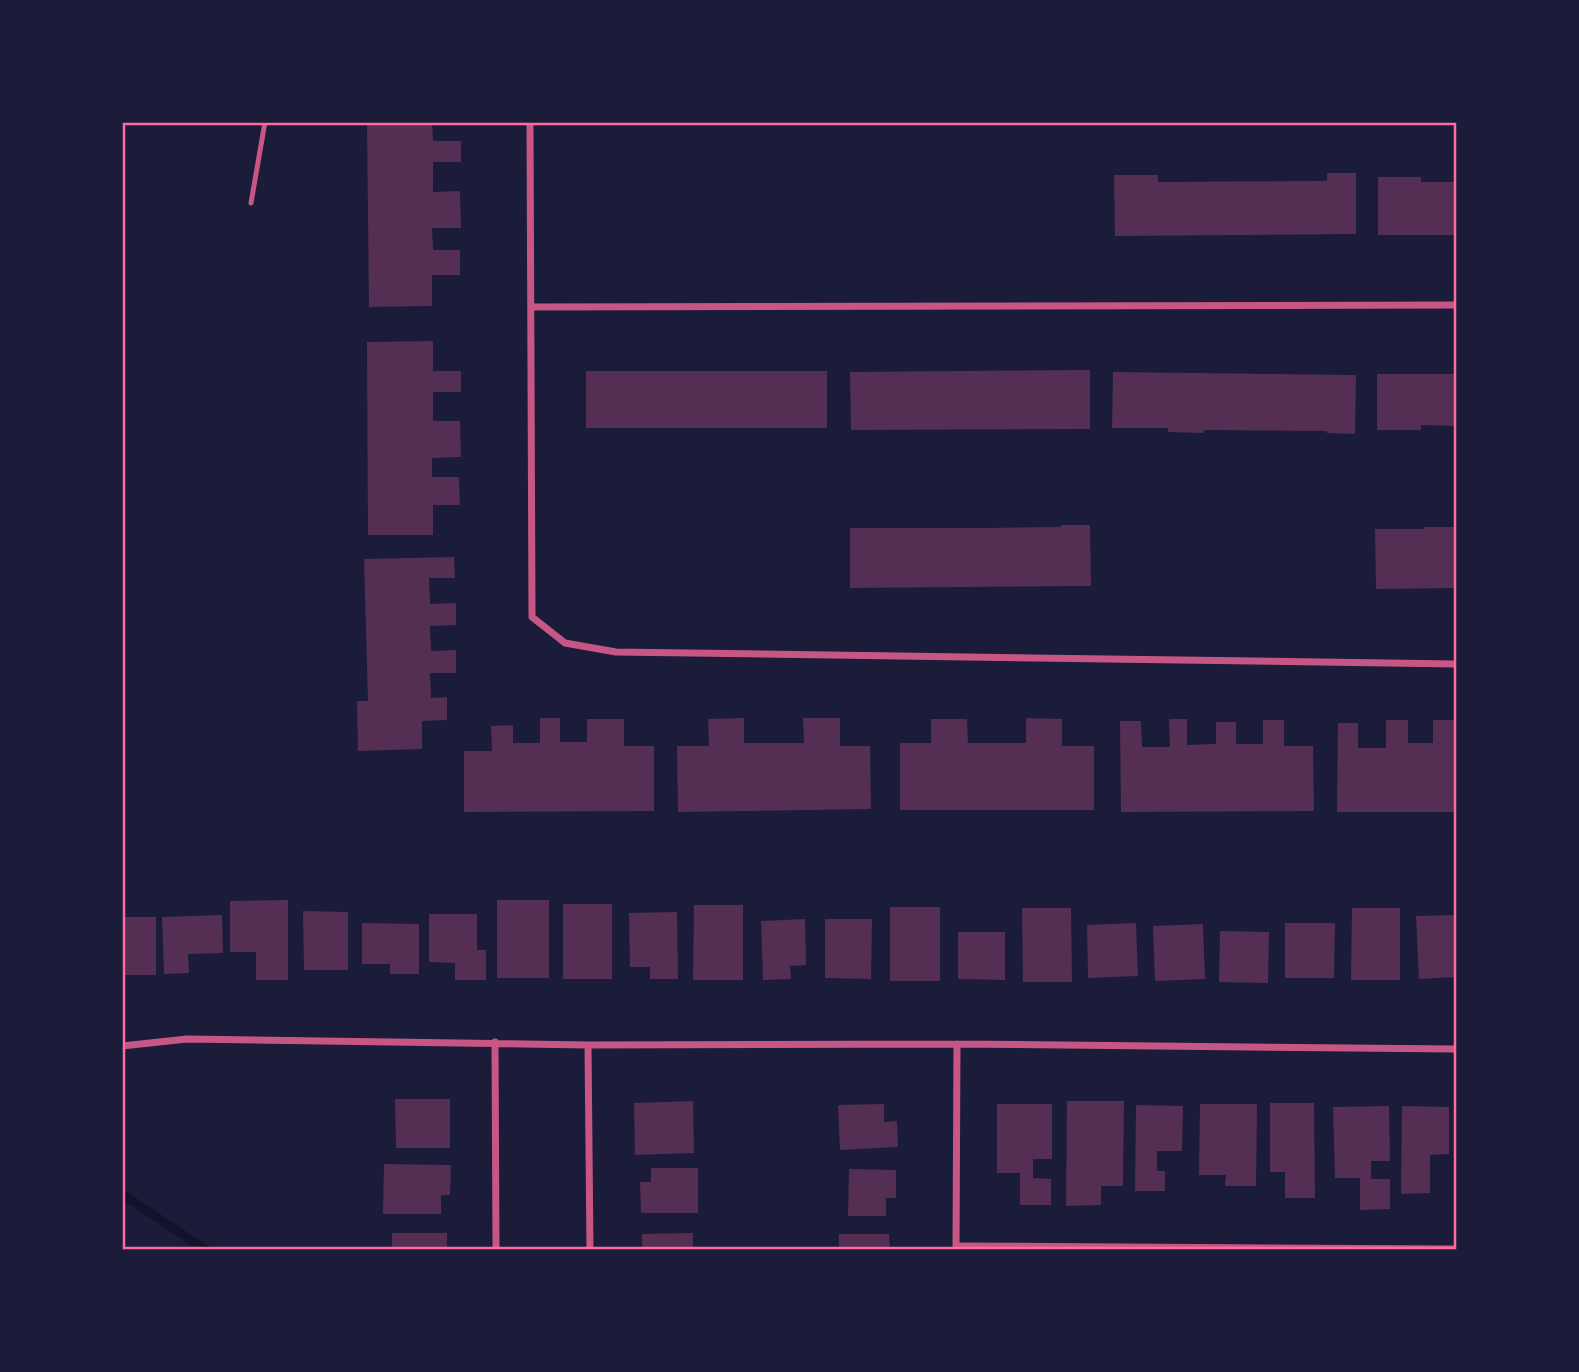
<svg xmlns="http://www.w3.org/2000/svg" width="1579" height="1372" viewBox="0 0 1579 1372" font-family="Arial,sans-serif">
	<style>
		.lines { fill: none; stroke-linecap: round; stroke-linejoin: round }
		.stream { stroke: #12122b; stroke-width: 9 }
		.building { fill: #542f53 }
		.service { stroke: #c65784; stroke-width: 5 }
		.minor { stroke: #c65784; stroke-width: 7 }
		.neatline { fill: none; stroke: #ff6b9d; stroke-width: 2.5 }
	</style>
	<rect width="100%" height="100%" fill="#1b1b3a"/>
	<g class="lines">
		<path class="stream" d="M122,1194L206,1250"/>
	</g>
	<path class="building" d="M367,122H432L433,141H461V162H433V192L460,191L461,228H432L433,250H460V275H432V306L369,307Z
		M1327,173H1356V234L1115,236L1114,175H1158V182L1327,181Z
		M1378,177H1421V182H1456V235H1378Z
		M433,341V371H461V392H433V421H460L461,457L432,458V477H459L460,505H433V535H368L367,342Z
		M1090,370V429L851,430L850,372Z
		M586,371H827V428H586Z
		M1113,372L1356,375L1355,434L1327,433V431L1204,430L1203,433L1168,432V428H1112Z
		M1377,374H1456V426L1421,425V430H1377Z
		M1061,525H1090L1091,586L850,588V528H984L1061,527Z
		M1424,527H1456V588L1376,589L1375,529H1424Z
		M454,557L455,578H429L430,604L456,603V625L430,626L431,651L456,650V673H430L431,698L447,697V720L422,721V749L358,751L357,701H368L364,559Z
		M540,718H560V742H587V719H624V746H654V811L464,812V751H492L491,726L513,725V743H540Z
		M744,718V743H804L803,718H840V746H870L871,809L678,812L677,746H709L708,719Z
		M1026,718L1062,719V746H1094V810H900V743H931V719H967L968,743H1026Z
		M1169,719H1187V745L1216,744V722H1236V744H1263V720H1284V746H1313L1314,811L1121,812L1120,721H1141L1142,747H1170Z
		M1386,720H1408V743H1433V720H1454V745H1456V812H1337L1338,723H1358V748H1386Z
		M288,900V980H256V952H230V901Z
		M497,900H549V978H497Z
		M563,904H612V979H563Z
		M694,905H743V980H693Z
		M890,907H940V981H890Z
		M1022,908H1071L1072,982H1023Z
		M1352,908H1400V980H1351Z
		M303,911L348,912V970H304Z
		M677,912L678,979H650V967H630L629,913Z
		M429,914H477V950H486V980H455V963L429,962Z
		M222,915L223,953L188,954L189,973L164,974L162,917Z
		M1456,915V977L1419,979L1416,916Z
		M122,917H156V975H122Z
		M805,919L806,965L790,966L791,979L763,980L761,921Z
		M825,919H872L871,979L825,978Z
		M362,923L419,924V974H390V964H362Z
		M1136,923L1138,976L1088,978L1087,925Z
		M1285,923H1335L1334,978H1285Z
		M1203,924L1205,979L1155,981L1153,926Z
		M1220,931L1269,932L1268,983L1219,982Z
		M958,932H1005V980L958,979Z
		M395,1099H450V1148H396Z
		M693,1101L694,1153L635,1155L634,1103Z
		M1067,1101H1124L1123,1186H1101V1205L1066,1206Z
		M1270,1103H1314L1315,1198H1285V1172H1270Z
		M884,1104V1122L897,1121L898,1147L840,1150L838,1105Z
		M997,1104H1052V1159H1033V1178L1051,1179V1205H1020V1173H997Z
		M1200,1104H1257L1256,1186H1225L1226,1175H1199Z
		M1136,1105L1183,1106L1182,1151H1157V1171H1165V1191H1135Z
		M1389,1106L1390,1161H1371V1179H1390V1209L1360,1210V1178H1335L1333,1107Z
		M1402,1106L1449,1107V1154L1430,1155V1193L1401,1194Z
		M384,1164L451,1165L450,1195H441V1214H383Z
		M651,1168H698V1213H641L640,1182H651Z
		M849,1169L896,1170V1198H886V1216H848Z
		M392,1233H447V1250H392Z
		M693,1233V1250H642V1234Z
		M839,1234H889L890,1250H839Z"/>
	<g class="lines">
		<path class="service" d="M251,203L265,122
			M956,1245L1456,1248"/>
		<path class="minor" d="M530,122L532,617L565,643L616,652L1456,664
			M531,307L1456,305
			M495,1042L496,1250
			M588,1045L590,1250
			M122,1046L187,1039L588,1045L957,1044L1456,1049
			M956,1250L957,1044"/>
	</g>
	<rect width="1579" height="1372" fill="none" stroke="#1b1b3a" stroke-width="248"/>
	<rect x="124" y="124" width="1331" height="1124" class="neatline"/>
</svg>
